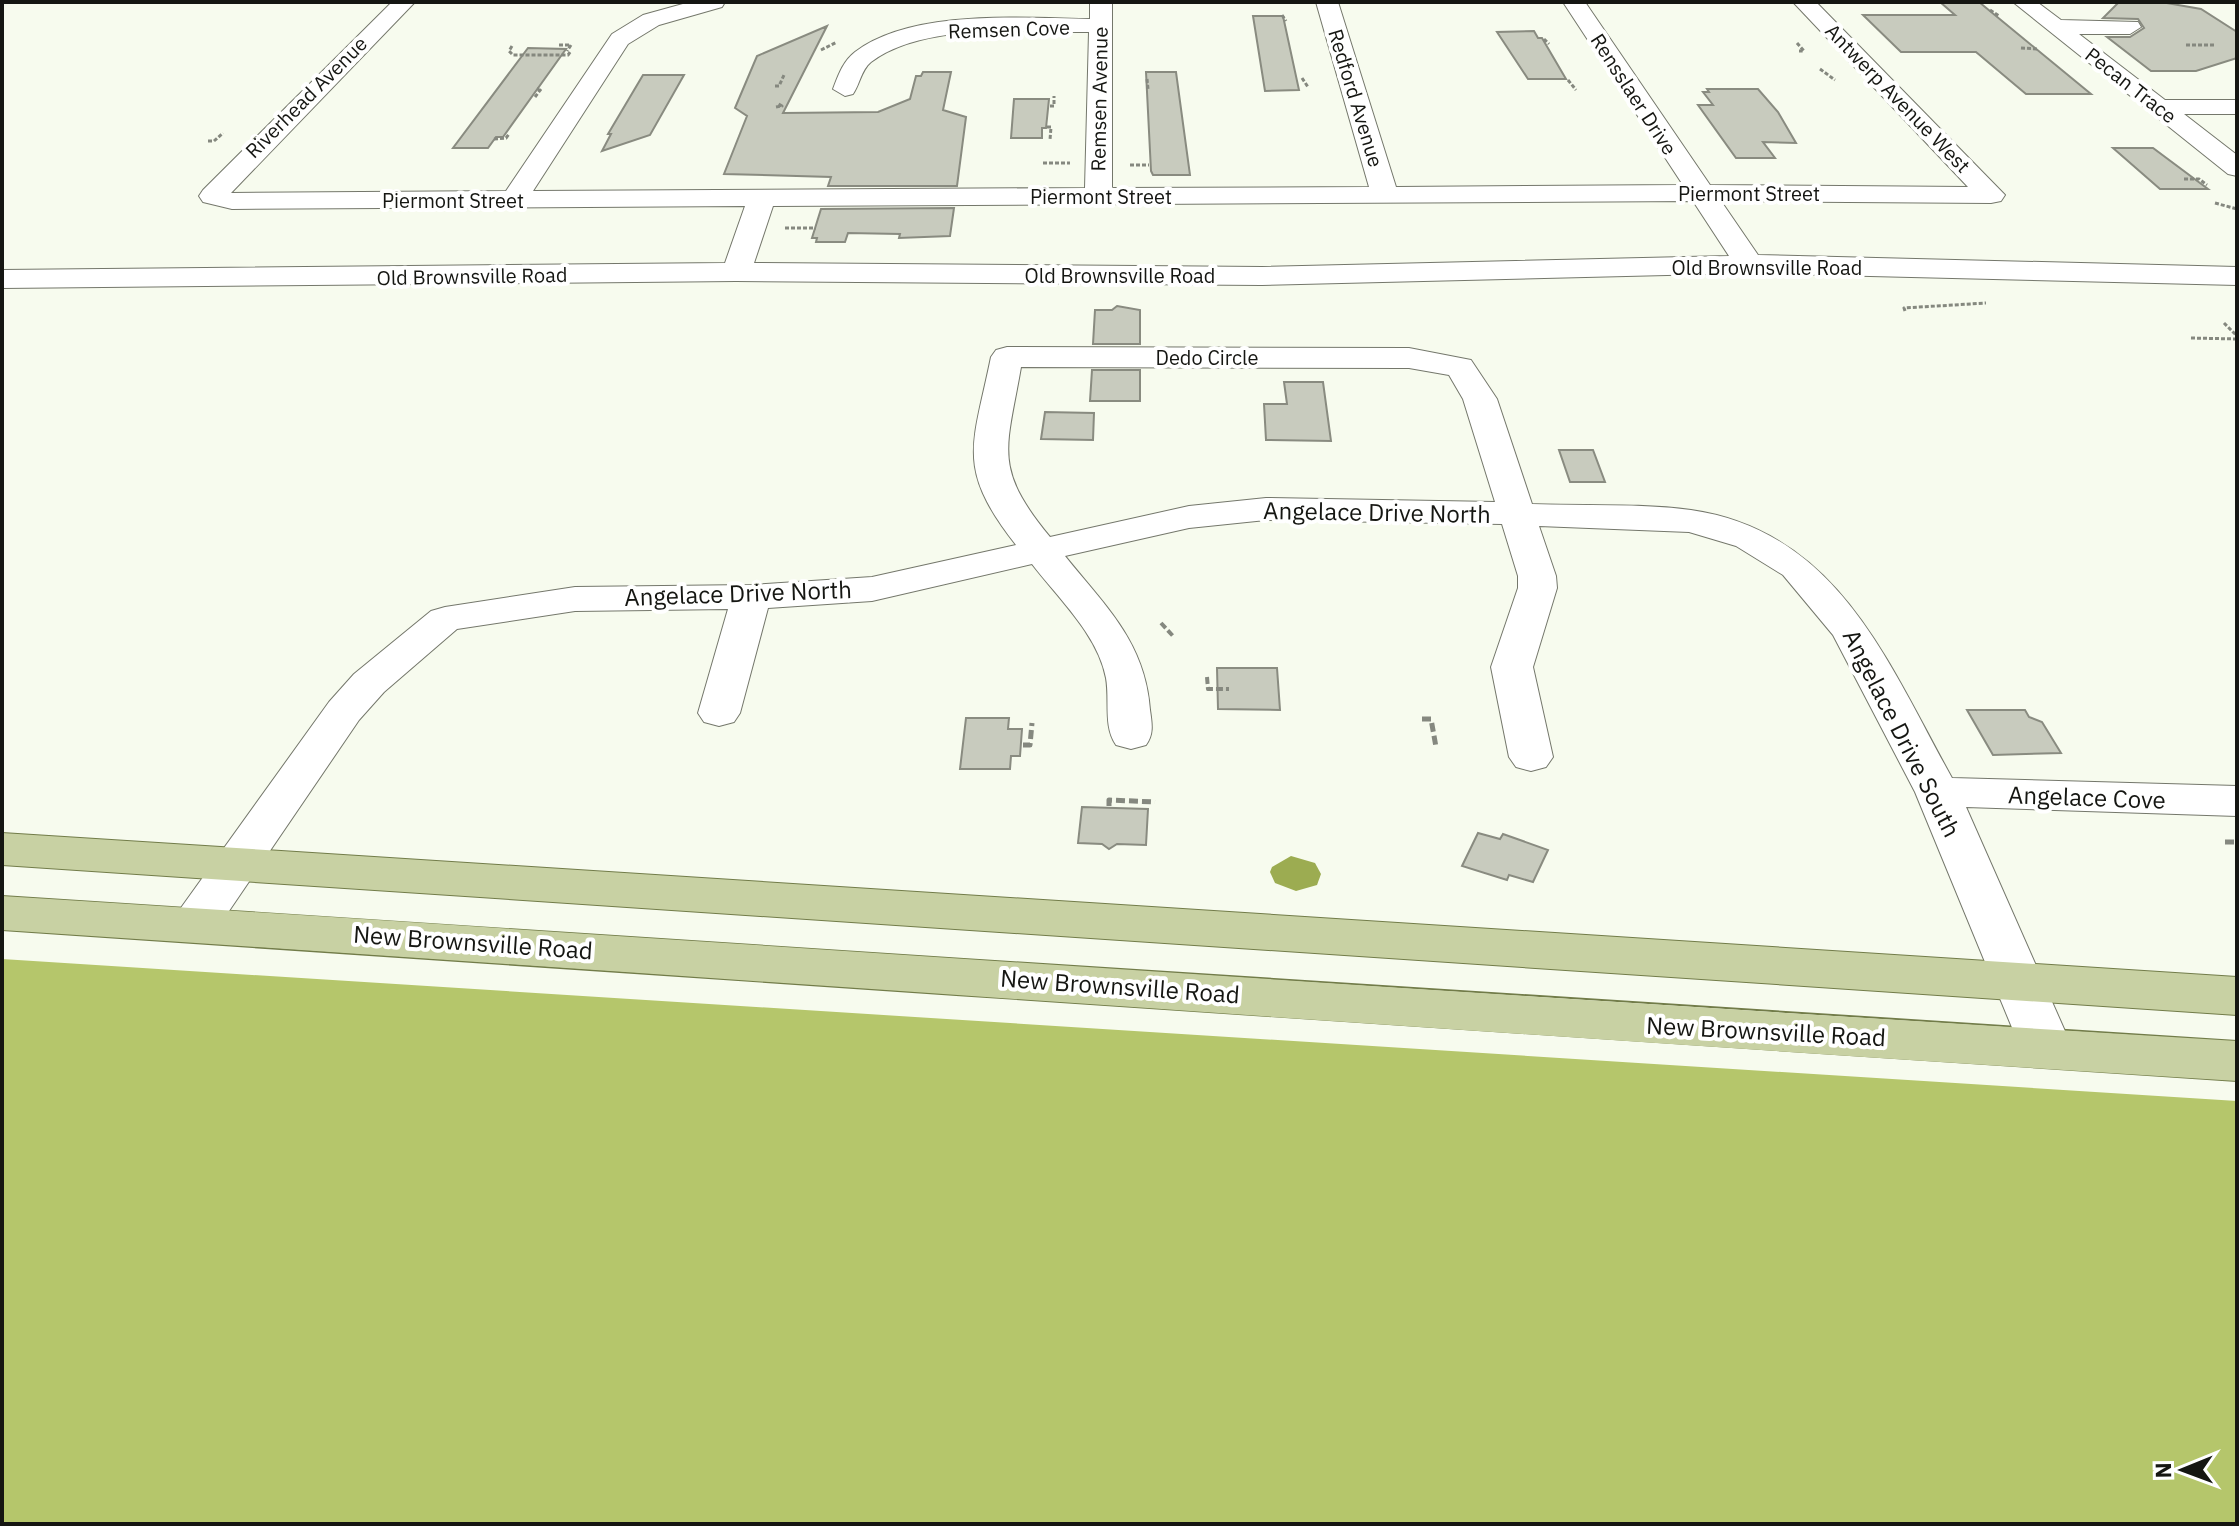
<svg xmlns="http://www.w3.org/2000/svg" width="2239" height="1526" viewBox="0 0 2239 1526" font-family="'IBM Plex Sans',sans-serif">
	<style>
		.forest { fill: #b5c66b }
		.water { fill: #9cac51 }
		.building { fill: #c8cbbe; stroke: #898b80; stroke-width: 2 }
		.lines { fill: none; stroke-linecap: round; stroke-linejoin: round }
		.minor-casing { stroke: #74776b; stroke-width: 2 }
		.major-casing { stroke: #727c49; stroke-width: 2 }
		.path-far2 { stroke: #85887f; stroke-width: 3; stroke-dasharray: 4 2; stroke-linecap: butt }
		.path-far1 { stroke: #85887f; stroke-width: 4; stroke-dasharray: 7 3; stroke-linecap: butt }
		.path { stroke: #85887f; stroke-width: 5; stroke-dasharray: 9 4; stroke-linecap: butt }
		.minor { fill: #fff; fill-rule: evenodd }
		.major { fill: #c8d1a3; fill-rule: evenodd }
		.labels { text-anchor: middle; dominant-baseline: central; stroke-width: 8; stroke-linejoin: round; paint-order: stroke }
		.far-street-label { font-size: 20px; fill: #151612; stroke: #fff }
		.street-label { font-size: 24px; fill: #151612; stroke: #fff }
	</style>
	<rect width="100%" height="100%" fill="#f7fbee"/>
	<path class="forest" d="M2,959L2237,1101V1524H2Z"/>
	<path class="water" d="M1291,856L1315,863L1321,874L1317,885L1296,891L1275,883L1270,872L1272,867Z"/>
	<path class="building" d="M1940,2H1979L2091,94H2026L1976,52H1901L1863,15H1955Z
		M2119,2H2161L2201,9L2237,32V58L2196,71H2151L2107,37H2130L2144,28L2138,19L2103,18Z
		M1253,16H1283L1299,90L1265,91Z
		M827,26L783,113L878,112L910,99L916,76H921L923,72H951L943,110L966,117L957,186H828L831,177L724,174L747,116L735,108L757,56Z
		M1534,31L1538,38H1542L1566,79H1528L1497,32Z
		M528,48L566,49L503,137H496L488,148H453Z
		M1146,72H1176L1190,175H1153L1151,171Z
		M643,75H684L650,135L602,151L611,134H608Z
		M1707,89H1758L1778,112L1796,143L1763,142L1775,158H1736L1698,105H1713L1703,92H1709Z
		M1014,99H1049L1046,128H1042V138H1011Z
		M2113,148H2153L2208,189H2160Z
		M954,208L950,236L899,238L900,234L848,233L845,242H816L817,238H812L821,209Z
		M1117,306L1140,310V344H1093L1095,310H1112Z
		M1092,370H1140V401H1090Z
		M1284,382H1323L1331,441L1266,440L1264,404H1287Z
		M1045,412L1094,413L1093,440L1041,439Z
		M1559,450H1593L1605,482H1570Z
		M1217,668H1277L1280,710L1218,709Z
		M1967,710H2025L2029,717L2042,722L2061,753L1993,755Z
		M966,718H1009L1008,729H1022L1020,756H1011L1010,769H960Z
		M1082,807L1148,809L1146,845L1117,844L1109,849L1102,844L1078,843Z
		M1478,833L1500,839L1503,834L1548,850L1533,882L1509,875L1507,880L1462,866Z"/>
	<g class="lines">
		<defs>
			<path id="minor" d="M392,2H415L231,193L506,191L612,34L643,15L690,2H725L722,7L659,25L628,44L533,191L1085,188L1089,32C1026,32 924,22 871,62C861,70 860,84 853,94L845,96L833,89C838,76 843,61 855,52C912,9 1021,18 1090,19V2H1112V188L1369,187L1316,2H1338L1396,187L1683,185L1563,2H1585L1710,185L1968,187L1793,2H1816L2005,195L2001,201L1991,203L1721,201L1758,255L2237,267V285L1749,273L1262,285L736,281L2,288V270L725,263L745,206L232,209L203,202L199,196L203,190ZM1693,201L1729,256L1262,267L754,263L773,206Z
				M2013,2H2037L2061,20L2138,22L2141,27L2130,34H2079L2165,100H2237V114H2184L2237,155V176L2228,174Z
				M1007,347L1409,348L1471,360L1497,399L1532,504C1584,506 1639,503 1691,510C1838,531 1888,663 1952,778L2237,786V816L1966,807L2072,1047L2065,1061L2046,1067L2027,1061L2020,1047L1915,792L1833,635L1783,575L1736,546L1689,532L1539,526L1556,576L1557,588L1533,667L1553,757L1546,767L1531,771L1516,767L1509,757L1491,667L1518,588V576L1502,524L1266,520L1189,528L1065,556C1106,607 1145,642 1150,710C1152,724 1154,734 1146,745L1131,749L1116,745C1103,726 1110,701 1106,678C1098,635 1058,598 1032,564L872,601L768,608L740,713L734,722L719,726L704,722L698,713L728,609L575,611L457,629L384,692L359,720L212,936L195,941L178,936L171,924L178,912L329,702L354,674L431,611L445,607L575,587L751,585L872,577L1016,545C955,467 973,446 991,357L996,350ZM1021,367L1409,368L1449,375L1463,399L1495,502L1266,498L1189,506L1050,537C992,467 1007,449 1021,367Z"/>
			<path id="major" d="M2,833L2237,977V1015L2,865Z
				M2,896C747,943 1492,996 2237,1041V1081C1492,1034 747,979 2,930Z"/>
		</defs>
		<use href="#minor" class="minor-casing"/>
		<use href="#major" class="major-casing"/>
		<path class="path-far2" d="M1990,10L1999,16
			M1282,15L1286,21
			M1544,39L1549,44
			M1797,43L1804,51H1799
			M559,45H571L567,51
			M2186,45H2215
			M512,46L509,51L513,55H568L571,51
			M2021,48L2039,49
			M821,50L837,42
			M1820,69L1835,80
			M1302,78L1308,87
			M1147,79L1148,89
			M1568,80L1576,90
			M775,86H779L784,75
			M535,97L541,89H537
			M1050,106H1054V96
			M776,107L782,106L777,103
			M1047,127H1051L1050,140
			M494,139L506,138L509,134
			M208,141H214L223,133
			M1043,163H1070
			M1130,165H1149
			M2184,179H2199L2207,185
			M2215,203L2237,209
			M785,228H816
			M1905,311L1904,308L1986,303
			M2224,323L2237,336
			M2191,338L2237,339"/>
		<path class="path-far1" d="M1161,623L1173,636
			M1207,677L1208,689H1229"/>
		<path class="path" d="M1422,719H1431L1436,747
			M1023,745H1030L1032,723
			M1109,806V800L1155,802
			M2225,842H2237"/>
		<use href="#minor" class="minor"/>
		<use href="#major" class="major"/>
	</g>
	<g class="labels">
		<g class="far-street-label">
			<text transform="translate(1009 29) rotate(-2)">Remsen Cove</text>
			<text transform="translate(2131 85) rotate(38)">Pecan Trace</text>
			<text transform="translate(1634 94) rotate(57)">Rensslaer Drive</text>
			<text transform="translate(306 97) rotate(-45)">Riverhead Avenue</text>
			<text transform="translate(1356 98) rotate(73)">Redford Avenue</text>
			<text transform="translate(1898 98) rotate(46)">Antwerp Avenue West</text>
			<text transform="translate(1099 99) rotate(-89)">Remsen Avenue</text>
			<text x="1749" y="193">Piermont Street</text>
			<text x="1101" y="196">Piermont Street</text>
			<text x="453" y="200">Piermont Street</text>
			<text x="1767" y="267">Old Brownsville Road</text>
			<text x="1120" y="275">Old Brownsville Road</text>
			<text transform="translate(472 276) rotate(-1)">Old Brownsville Road</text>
			<text x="1207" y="357">Dedo Circle</text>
		</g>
		<g class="street-label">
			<text transform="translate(1377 512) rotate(1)">Angelace Drive North</text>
			<text transform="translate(738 593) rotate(-2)">Angelace Drive North</text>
			<text transform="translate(1902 733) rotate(63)">Angelace Drive South</text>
			<text transform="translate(2087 797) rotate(2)">Angelace Cove</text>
			<text transform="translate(473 942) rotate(4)">New Brownsville Road</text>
			<text transform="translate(1120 986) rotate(4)">New Brownsville Road</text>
			<text transform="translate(1766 1031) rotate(3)">New Brownsville Road</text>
		</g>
	</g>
	<rect width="2239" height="1526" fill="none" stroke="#151612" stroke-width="8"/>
	<g transform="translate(2183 1470) rotate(269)" stroke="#ffffff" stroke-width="6" paint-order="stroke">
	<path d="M0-6L14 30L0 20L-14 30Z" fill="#151612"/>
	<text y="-12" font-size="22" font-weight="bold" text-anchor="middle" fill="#151612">N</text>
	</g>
</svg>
